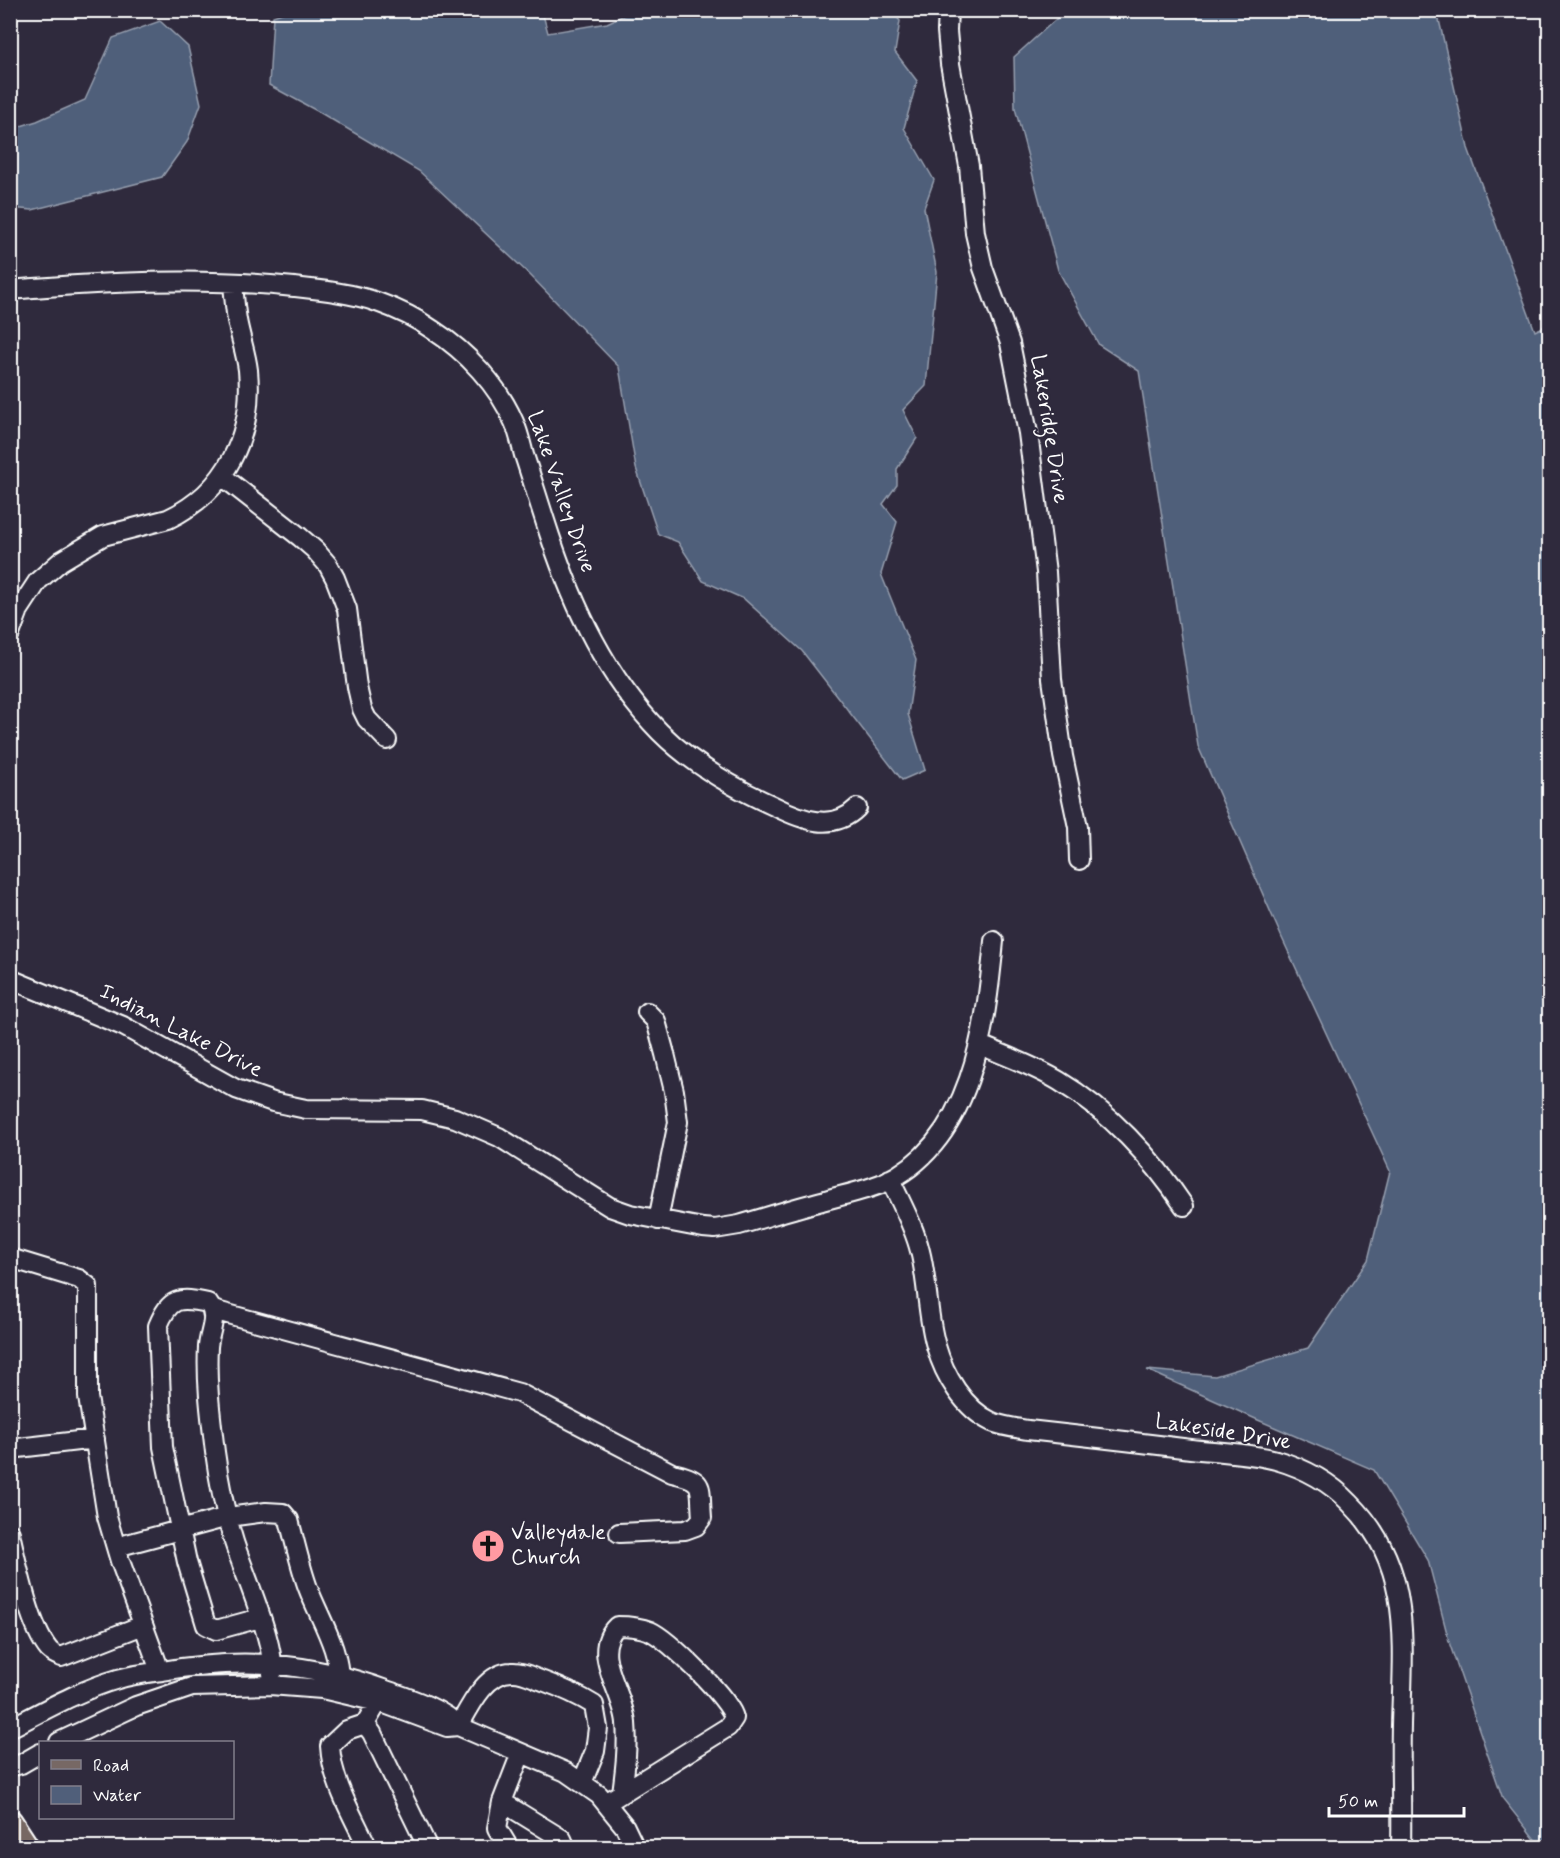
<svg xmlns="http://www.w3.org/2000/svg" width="1560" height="1858" viewBox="0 0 1560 1858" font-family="Mynerve,sans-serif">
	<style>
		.water { fill: #505f7a; stroke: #969faf; stroke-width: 1.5 }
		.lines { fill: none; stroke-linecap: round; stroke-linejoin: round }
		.minor-casing { stroke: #fff; stroke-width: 22 }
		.major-casing { stroke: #fff; stroke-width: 28 }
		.minor { stroke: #2f2a3d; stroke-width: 18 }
		.major { stroke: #776864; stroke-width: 24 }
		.labels { text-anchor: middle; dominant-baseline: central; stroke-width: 4.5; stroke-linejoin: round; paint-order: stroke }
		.street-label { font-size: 22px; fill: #fff; stroke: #2f2a3d }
		.poi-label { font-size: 22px; fill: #fff; stroke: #2f2a3d; text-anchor: start }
	</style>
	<rect width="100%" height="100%" fill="#2f2a3d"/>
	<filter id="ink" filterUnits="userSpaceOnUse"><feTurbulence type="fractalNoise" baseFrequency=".0167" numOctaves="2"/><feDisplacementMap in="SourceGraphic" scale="12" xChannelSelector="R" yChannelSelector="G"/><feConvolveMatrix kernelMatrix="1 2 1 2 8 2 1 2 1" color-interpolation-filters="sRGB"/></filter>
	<g filter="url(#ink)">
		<path class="water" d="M288,11H542L548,33L607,23L635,10H891L900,21L895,52L917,81L904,128L934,180L924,208L937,272L926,386L903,410L917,438L897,469V485L883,504L897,522L881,574L916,660L908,714L925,770L902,780L802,651L744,599L703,581L678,542L658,534L636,468L619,367L530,275L419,171L319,112L269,85L273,16Z
			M1065,11H1437L1468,148L1535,331L1549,324V1847H1541L1503,1799L1450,1645L1428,1560L1374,1470L1258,1420L1147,1370L1215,1376L1308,1348L1368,1260L1390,1171L1282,938L1198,746L1139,371L1099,345L1058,270L1015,108L1014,57Z
			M160,21L188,47L201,104L187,142L162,177L32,210L11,208V129L37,121L85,100L113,38Z"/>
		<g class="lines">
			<defs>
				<path id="minor" d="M948,10L947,31L950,64L969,166L975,233L983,268L1010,343L1028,433L1046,572L1052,679L1063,756L1078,827L1079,860
					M10,290C104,282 200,277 294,287C322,290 351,293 377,302C397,309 416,318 433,330C467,352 498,385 514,422C519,433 521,444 524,455C533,482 541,509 550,536C574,608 607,678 660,732C692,764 734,788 774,806C802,820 833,832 857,808
					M222,476L300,537L315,550L328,565L335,578L347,609L357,687L362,709L367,719L387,740
					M10,634L19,610L38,581L61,561L103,536L168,519C227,491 254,434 248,370C246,353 240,337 237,320C235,308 234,296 233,283
					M10,979L123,1026L236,1089L273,1102L306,1109L422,1110L455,1118L499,1137L610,1207L630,1214L703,1228L715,1229L739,1225C767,1217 794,1208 822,1201C842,1195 864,1191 883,1183C972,1143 986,1027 994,941
					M647,1012L656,1021L665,1054L674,1091L678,1122L658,1220
					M980,1045C1006,1056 1034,1066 1059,1081C1109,1111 1152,1158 1184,1206
					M890,1179C901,1203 914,1226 920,1251C928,1282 927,1316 936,1346C944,1375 964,1409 992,1422C1004,1427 1016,1428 1028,1430C1082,1436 1136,1442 1191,1449C1219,1452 1249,1453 1276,1460C1304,1468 1330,1482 1350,1503C1413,1565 1403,1643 1401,1725C1400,1766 1402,1807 1401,1848
					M10,1258L79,1279L88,1286V1397L107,1517L120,1561L160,1671
					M213,1310L519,1393L672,1473C707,1481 699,1485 702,1518L696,1526L685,1530L619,1533
					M10,1449L95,1439
					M10,1533C17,1564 29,1626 49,1650C52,1653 56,1655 61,1657L143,1625
					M116,1547L228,1517L266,1512L283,1513L289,1520C295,1542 300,1566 308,1588C320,1620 341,1650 339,1686
					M260,1618L216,1630L206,1625L187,1562L163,1447L158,1326C170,1297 179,1297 208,1303C219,1317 209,1331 208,1347C206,1381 211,1418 215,1452C219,1482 225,1513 234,1542C244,1573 276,1645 272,1674
					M365,1724L372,1733L428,1848
					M458,1726L566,1772L599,1795L625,1827L635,1848
					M459,1726C470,1706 486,1672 512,1672C522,1671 534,1678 543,1681C562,1688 578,1695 594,1705L598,1728L595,1751L582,1783
					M10,1728C45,1710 80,1690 118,1679C132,1675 148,1673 162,1671C243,1657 308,1662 386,1690C406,1697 444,1709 458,1726L447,1727L382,1703L322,1689L270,1685L192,1687L136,1706L59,1742
					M10,1767L21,1764L40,1753
					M502,1802L562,1839L566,1848
					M606,1803L622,1793L728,1727L734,1718C731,1700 668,1639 650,1631C640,1627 628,1626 617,1626C589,1653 624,1692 626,1723C628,1747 625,1770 622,1793
					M368,1848C353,1816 332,1782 330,1746L347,1730L365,1724L378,1702
					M509,1848L497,1828L502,1802L521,1753"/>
				<path id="major" d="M10,1822L27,1848"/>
			</defs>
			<use href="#minor" class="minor-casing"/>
			<use href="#major" class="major-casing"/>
			<use href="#minor" class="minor"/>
			<use href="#major" class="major"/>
		</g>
	</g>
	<defs>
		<symbol id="church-disc" viewBox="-11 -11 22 22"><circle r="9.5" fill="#ff9aa2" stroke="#2f2a3d"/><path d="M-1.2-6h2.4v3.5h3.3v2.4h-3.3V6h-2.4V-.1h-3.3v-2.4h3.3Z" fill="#111"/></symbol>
	</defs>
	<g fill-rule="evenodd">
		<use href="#church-disc" x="469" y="1527" width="38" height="38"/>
	</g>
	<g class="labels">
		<g class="street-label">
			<text transform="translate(1049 429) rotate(81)">Lakeridge Drive</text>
			<text transform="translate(561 492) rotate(71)">Lake Valley Drive</text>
			<text transform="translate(181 1031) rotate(27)">Indian Lake Drive</text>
			<text transform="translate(1223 1432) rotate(9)">Lakeside Drive</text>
		</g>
		<g class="poi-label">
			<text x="511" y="1533">Valleydale<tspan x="511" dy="25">Church</tspan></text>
		</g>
	</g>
	<rect width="1560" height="1858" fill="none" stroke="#2f2a3d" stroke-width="36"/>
	<rect x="18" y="18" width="1524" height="1822" fill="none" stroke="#fff" stroke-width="2" filter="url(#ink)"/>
	<rect x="39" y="1741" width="195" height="78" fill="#2f2a3d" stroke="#827f8b" stroke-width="1.5"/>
	<rect x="51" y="1760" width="30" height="9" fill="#776864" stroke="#827f8b" stroke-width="1.5"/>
	<text x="93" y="1771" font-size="18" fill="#ffffff">Road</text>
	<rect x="51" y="1786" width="30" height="18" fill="#505f7a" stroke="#827f8b" stroke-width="1.5"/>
	<text x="93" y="1801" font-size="18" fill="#ffffff">Water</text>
	<path d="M1329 1807v9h135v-9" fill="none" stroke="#ffffff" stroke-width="3"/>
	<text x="1338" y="1807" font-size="18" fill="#ffffff" stroke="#2f2a3d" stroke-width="4.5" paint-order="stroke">50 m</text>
</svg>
